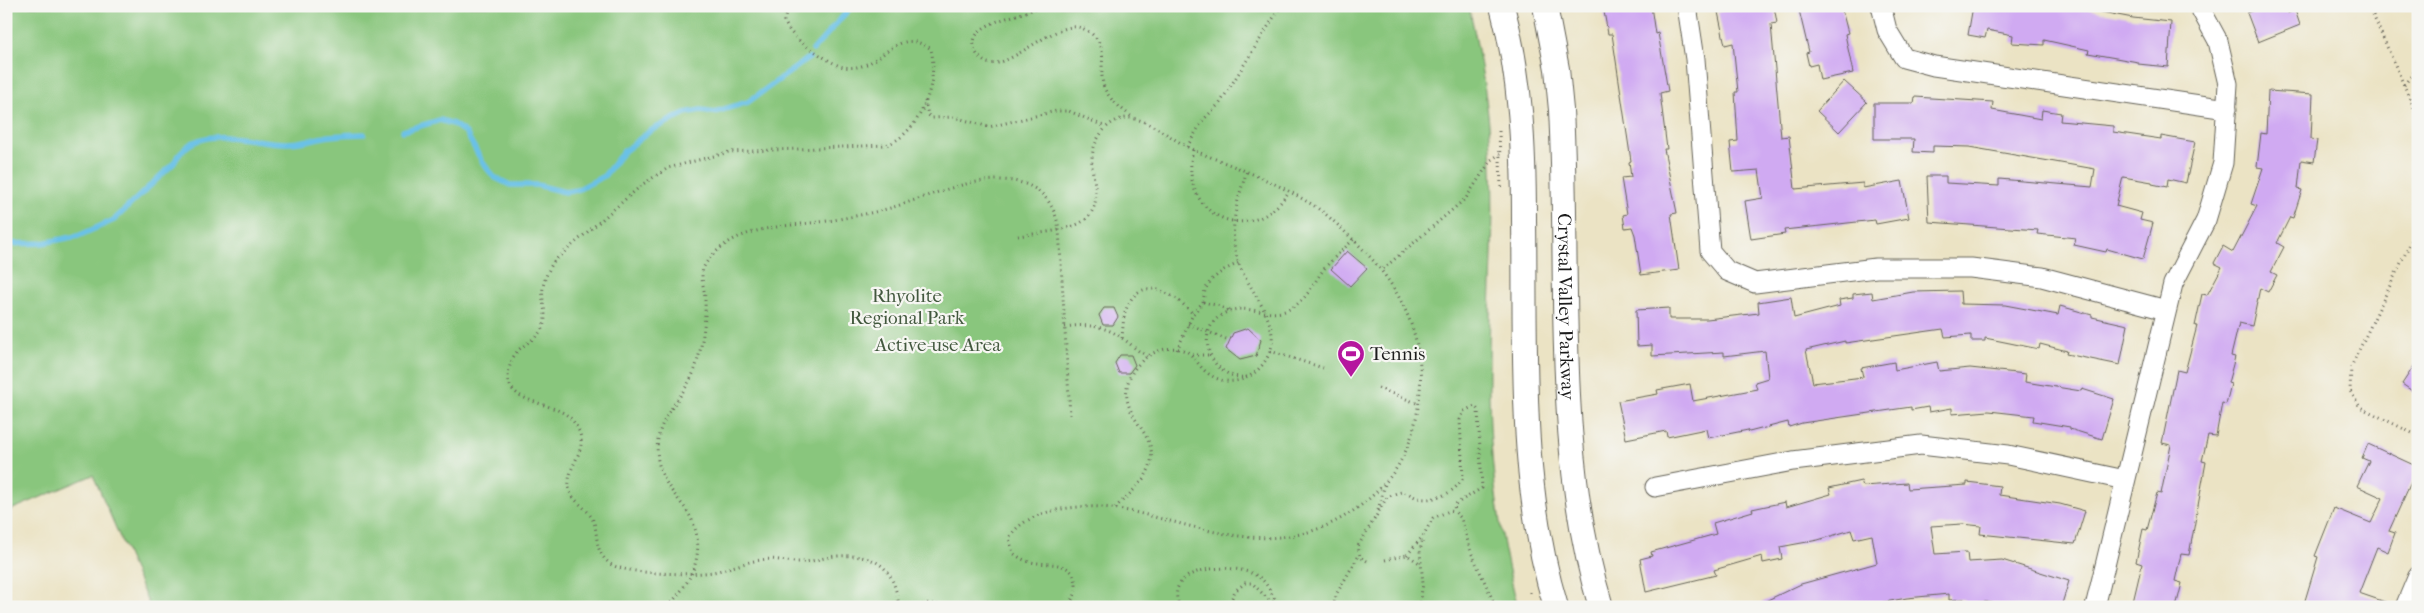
<svg xmlns="http://www.w3.org/2000/svg" width="2424" height="613" viewBox="0 0 2424 613" font-family="'IM FELL French Canon',serif">
	<style>
		.green { fill: #89c67d; stroke: #52714c }
		.lines { fill: none; stroke-linecap: round; stroke-linejoin: round }
		.stream { stroke: #6ac1e7; stroke-width: 5.5 }
		.building { fill: #d0aaf2 }
		.minor-casing { stroke: #646257; stroke-width: 21 }
		.major-casing { stroke: #646257; stroke-width: 26 }
		.path { stroke: #646257; stroke-width: 3; stroke-dasharray: 1 4; stroke-linecap: butt }
		.minor { stroke: #fff; stroke-width: 19 }
		.major { stroke: #fff; stroke-width: 24 }
		.labels { text-anchor: middle; dominant-baseline: central; stroke-width: 4.5; stroke-linejoin: round; paint-order: stroke }
		.park-label { font-size: 19px; fill: #42583e; stroke: #f6f6f2 }
		.street-label { font-size: 19px; fill: #1c1c1c; stroke: #f6f6f2 }
		.poi-label { font-size: 19px; fill: #1c1c1c; stroke: #f6f6f2; text-anchor: start }
	</style>
	<rect width="100%" height="100%" fill="#f6f6f2"/>
	<filter id="ink" filterUnits="userSpaceOnUse"><feTurbulence type="fractalNoise" baseFrequency=".02" numOctaves="2"/><feDisplacementMap in="SourceGraphic" scale="10" xChannelSelector="R" yChannelSelector="G"/><feConvolveMatrix kernelMatrix="1 2 1 2 8 2 1 2 1" color-interpolation-filters="sRGB"/></filter>
	<filter id="wash" filterUnits="userSpaceOnUse"><feTurbulence type="fractalNoise" baseFrequency=".0096" numOctaves="4" result="noise"/><feDisplacementMap in="SourceGraphic" scale="20" xChannelSelector="R" yChannelSelector="G"/><feGaussianBlur stdDeviation="1.12" result="paint"/><feColorMatrix in="noise" values="0 0 0 0 0 0 0 0 0 0 0 0 0 0 0 0 0 1.4 0 .05"/><feComposite in="paint" operator="in"/></filter>
	<g filter="url(#wash)">
		<rect width="100%" height="100%" fill="#ebe3c4"/>
		<path class="green" d="M6,6H1469C1481,60 1490,112 1492,167C1495,234 1489,301 1489,367C1488,448 1497,529 1518,607H150L93,475L6,512Z"/>
		<g class="lines">
			<path class="stream" d="M813,50L852,6
				M403,131L440,120L453,124L466,133L483,163L494,177L510,185H537L565,192L577,190L604,176L623,152L650,131L685,113L701,110L715,112L748,102L809,58
				M6,244L42,243L78,236L114,220L174,163C195,119 250,144 288,143C303,143 315,138 330,136C341,135 353,134 364,134"/>
		</g>
		<g id="blocks">
			<path class="building" d="M1603,6H1651L1655,34L1658,33L1668,91L1660,93L1667,149H1664L1677,213L1671,214L1679,270L1641,275L1635,235L1632,227L1625,228L1623,215L1627,214L1621,178L1631,177L1629,162L1631,161L1612,34H1608Z
				M1750,6H1774L1777,23L1771,24L1781,137L1789,136L1795,189L1863,183V188L1902,181L1909,218L1876,224L1875,220L1784,230L1785,234L1751,239L1745,201L1763,198L1759,170L1733,172L1730,142L1738,141L1735,92H1738L1733,43L1725,45L1718,12Z
				M1814,6H1841L1848,33L1845,34L1853,73L1820,80L1817,64L1809,66L1806,53L1809,52L1799,10Z
				M1973,6H2070L2133,18L2171,22L2168,67L2138,64V62L2088,53L2089,50L2044,40V45L2012,43L2013,35L1987,30L1985,38L1968,35Z
				M2265,6H2285L2288,13L2295,10L2300,25L2258,42L2247,13Z
				M1844,81L1867,102L1839,132L1817,111Z
				M2268,91L2313,94L2311,139L2317,140L2314,162L2301,160L2298,189L2302,190L2293,218L2290,217L2277,243L2284,247L2271,272L2277,275L2268,292L2260,288L2252,326L2239,323L2231,356L2235,357L2228,383L2231,384L2226,404L2222,403L2216,436L2208,435L2202,461L2206,462L2189,555L2181,554L2175,581L2182,583L2176,607H2153L2133,602L2142,564L2136,562L2143,529L2147,530L2157,493L2161,494L2171,445L2162,443L2177,370L2185,372L2197,326H2195L2202,294L2207,295L2222,267L2214,263L2223,246L2233,252L2257,206L2251,204L2263,168L2257,167L2261,133L2266,134Z
				M1915,97L1993,102L1992,110L2041,119L2042,110L2061,113L2060,121L2113,126V132L2161,139V136L2195,142L2186,183L2168,179L2167,187L2152,184V182L2123,177L2116,206L2142,213L2140,220L2153,223L2143,259L2107,249L2106,252L2074,245L2076,238L2037,234L2038,230L1929,222L1927,176H1946V183L1999,186V179L2092,187L2095,169L1969,147L1933,146V153L1913,152L1914,139H1874V103H1914Z
				M1347,251L1367,268L1350,286L1331,269Z
				M1960,291L1961,304L2005,305L2058,315L2060,306L2092,315V317L2128,325L2120,365L2066,354L2067,351L2040,344L2039,349L1985,338V341H1971V335L1945,337L1943,329L1845,343V341L1806,350L1813,383L1863,377L1861,368L1894,362L1895,370L1937,362L1939,371L1970,368L2026,374L2025,382L2081,391L2082,389L2114,399L2102,439L2070,429V427L2033,421L2034,416L1989,411L1952,414V408L1929,412L1928,407L1911,410V407L1802,423L1789,427L1788,422L1749,432L1748,430L1708,438L1706,429L1667,437L1666,431L1626,439L1618,401L1658,394L1657,390L1690,384L1693,401L1757,389L1755,382L1768,378L1765,351L1724,356V352L1652,356V345L1637,346L1636,310L1669,308V319H1707L1759,313L1758,302L1791,297L1794,318L1840,306L1839,300L1853,298V294L1872,292L1873,299L1913,292Z
				M1104,308H1114L1118,317L1113,325H1103L1099,315Z
				M1248,328L1261,340L1256,356L1240,360L1226,349L1233,333Z
				M1120,355H1131L1135,365L1129,373H1119L1115,363Z
				M2418,360V395L2402,384Z
				M2368,444L2418,467L2389,531L2395,533L2388,552L2377,547L2359,593L2391,604V607H2303L2318,557L2315,556L2334,508L2371,523L2383,498L2357,486L2369,461L2362,458Z
				M1861,481L1863,486L1907,483L1908,489L1967,485V482L2000,486L1999,495L2060,504L2085,511L2075,544L1980,534L1981,526L1962,524L1931,526L1935,554L1967,552L1968,562L2002,560L2069,581L2061,607H2007L1987,602L1965,603L1964,599L1949,600V594L1907,598L1857,607H1753L1801,584L1877,563L1872,535L1854,539L1851,530L1818,540L1780,547L1782,559L1763,563L1762,556L1714,570L1716,575L1646,592L1640,559L1652,556L1651,552L1716,534L1713,523L1753,511L1752,509L1785,502L1786,507L1831,494L1829,488Z"/>
		</g>
	</g>
	<g filter="url(#ink)">
		<use href="#blocks" fill-opacity="0" stroke="#646257" stroke-width="1"/>
		<g class="lines">
			<defs>
				<path id="minor" d="M1687,6L1695,59L1710,251L1727,271L1755,283L1876,268H1971L2042,277L2166,310
					M1881,6L1887,30L1904,58L1934,66L2227,109
					M1655,487L1793,461L1921,445L2008,455L2125,480
					M2095,607L2173,284L2206,220L2223,163L2228,84L2218,41L2199,6
					M2405,607L2418,576"/>
				<g id="major">
					<path d="M1502,6C1521,76 1524,149 1524,220C1526,349 1518,482 1556,607"/>
					<path id="s1" d="M1545,6L1557,69L1561,110C1570,274 1553,450 1601,607"/>
				</g>
			</defs>
			<use href="#minor" class="minor-casing"/>
			<use href="#major" class="major-casing"/>
			<path class="path" d="M788,6L784,21C791,36 803,44 817,53C825,58 835,65 844,67C883,73 893,23 931,49C939,82 920,134 886,145L729,152L668,168L643,184L554,261C546,274 541,285 543,300C544,309 547,318 543,326C538,341 519,344 513,358C490,408 555,397 573,421C593,447 570,460 569,481C567,499 582,503 590,515C601,530 591,548 609,563C623,575 694,575 713,572C729,569 744,562 761,560C775,557 788,563 802,562C813,562 824,557 836,556C877,554 894,566 899,607
				M1040,6C1023,17 970,20 974,47C975,53 980,59 985,62C1006,73 1049,24 1078,27C1083,28 1088,31 1092,34C1111,51 1097,66 1104,87C1109,100 1122,109 1132,117
				M2369,6L2418,117
				M2404,85L2418,67
				M925,101L928,115L932,118L954,117L989,127L1056,111H1069L1106,127
				M1499,131L1501,187
				M1187,147L1203,120L1220,103L1281,6
				M1193,150C1177,217 1253,250 1289,191
				M2418,227L2351,367L2350,391L2360,407L2418,436
				M1018,236C1036,233 1076,231 1088,217C1104,198 1090,177 1092,157C1094,138 1108,119 1127,118C1148,117 1177,144 1198,152C1235,167 1272,180 1306,201C1321,209 1334,221 1346,233C1392,274 1425,327 1420,391C1417,425 1408,458 1384,484C1357,514 1320,534 1280,537C1226,542 1171,518 1118,509C1086,503 1027,507 1009,538L1013,553C1017,556 1021,559 1027,561C1044,567 1076,557 1076,587C1076,596 1072,601 1066,607
				M1383,269L1466,198L1491,160L1500,154
				M1203,302L1220,306L1228,311
				M1188,324L1226,339
				M1065,327C1084,324 1105,325 1122,338C1131,344 1137,351 1147,356
				M1122,338C1123,328 1123,316 1127,307C1142,272 1176,295 1193,314
				M1177,350L1193,314L1203,302L1205,290L1211,280L1224,270L1239,263
				M1270,351L1323,368
				M1192,355H1209
				M1247,377C1210,381 1190,328 1227,312C1250,302 1270,322 1293,307C1308,298 1314,282 1324,269C1333,258 1344,249 1354,239
				M1378,388L1419,404
				M1115,508C1125,498 1136,489 1144,478C1172,435 1112,420 1130,377C1138,358 1163,343 1183,350C1193,353 1197,364 1205,371C1228,391 1257,380 1269,354C1283,325 1248,289 1239,264C1227,233 1237,200 1247,171
				M1378,510L1385,484
				M1374,520L1387,497C1392,495 1398,492 1403,492C1408,492 1413,497 1418,498C1434,502 1455,493 1463,478L1460,420L1464,411L1475,406L1478,410L1482,488L1454,505L1455,512
				M1407,555L1423,536L1433,518L1449,511L1455,512L1461,518L1471,552L1496,607
				M1385,560L1407,555L1421,564
				M1367,561L1360,557L1358,546L1375,518
				M1530,592V607
				M669,607C674,599 680,593 685,585C703,559 702,528 681,503C670,489 661,478 658,460C652,418 682,403 695,369C702,348 706,321 705,300C705,289 700,280 703,269C708,255 730,239 744,235C773,224 808,225 839,219C861,215 883,211 903,204C924,197 945,189 966,184C1009,175 1050,178 1059,229L1070,415
				M918,607L929,603L945,607
				M1001,607L1011,604L1021,607
				M1180,607C1160,566 1234,561 1257,576C1269,583 1272,597 1280,607
				M1228,607L1235,591L1245,583H1252L1270,601L1278,604
				M1333,607L1337,593L1359,555
				M1419,607L1423,584L1420,551L1423,538"/>
			<use href="#minor" class="minor"/>
			<use href="#major" class="major"/>
		</g>
	</g>
	<defs>
		<symbol id="stadium-pin" viewBox="-11 -11 22 30"><path d="M0 17L-7.5 6A9.5 9.5 0 1 1 7.5 6Z" fill="#b5179e" stroke="#f6f6f2"/><path d="M0-5a6.5 5 0 1 0 0 10a6.5 5 0 1 0 0-10ZM-3.5-1.8h7v3.6h-7Z" fill="#fff"/></symbol>
	</defs>
	<g fill-rule="evenodd">
		<use href="#stadium-pin" x="1335" y="338" width="32" height="43"/>
	</g>
	<g class="labels">
		<g class="park-label">
			<text x="907" y="296">Rhyolite<tspan x="907" dy="22">Regional Park</tspan></text>
			<text x="938" y="345">Active-use Area</text>
		</g>
		<g class="street-label">
			<text stroke="none"><textPath href="#s1" startOffset="302">Crystal Valley Parkway</textPath></text>
		</g>
		<g class="poi-label">
			<text x="1370" y="354">Tennis</text>
		</g>
	</g>
	<rect width="2424" height="613" fill="none" stroke="#f6f6f2" stroke-width="25"/>
</svg>
